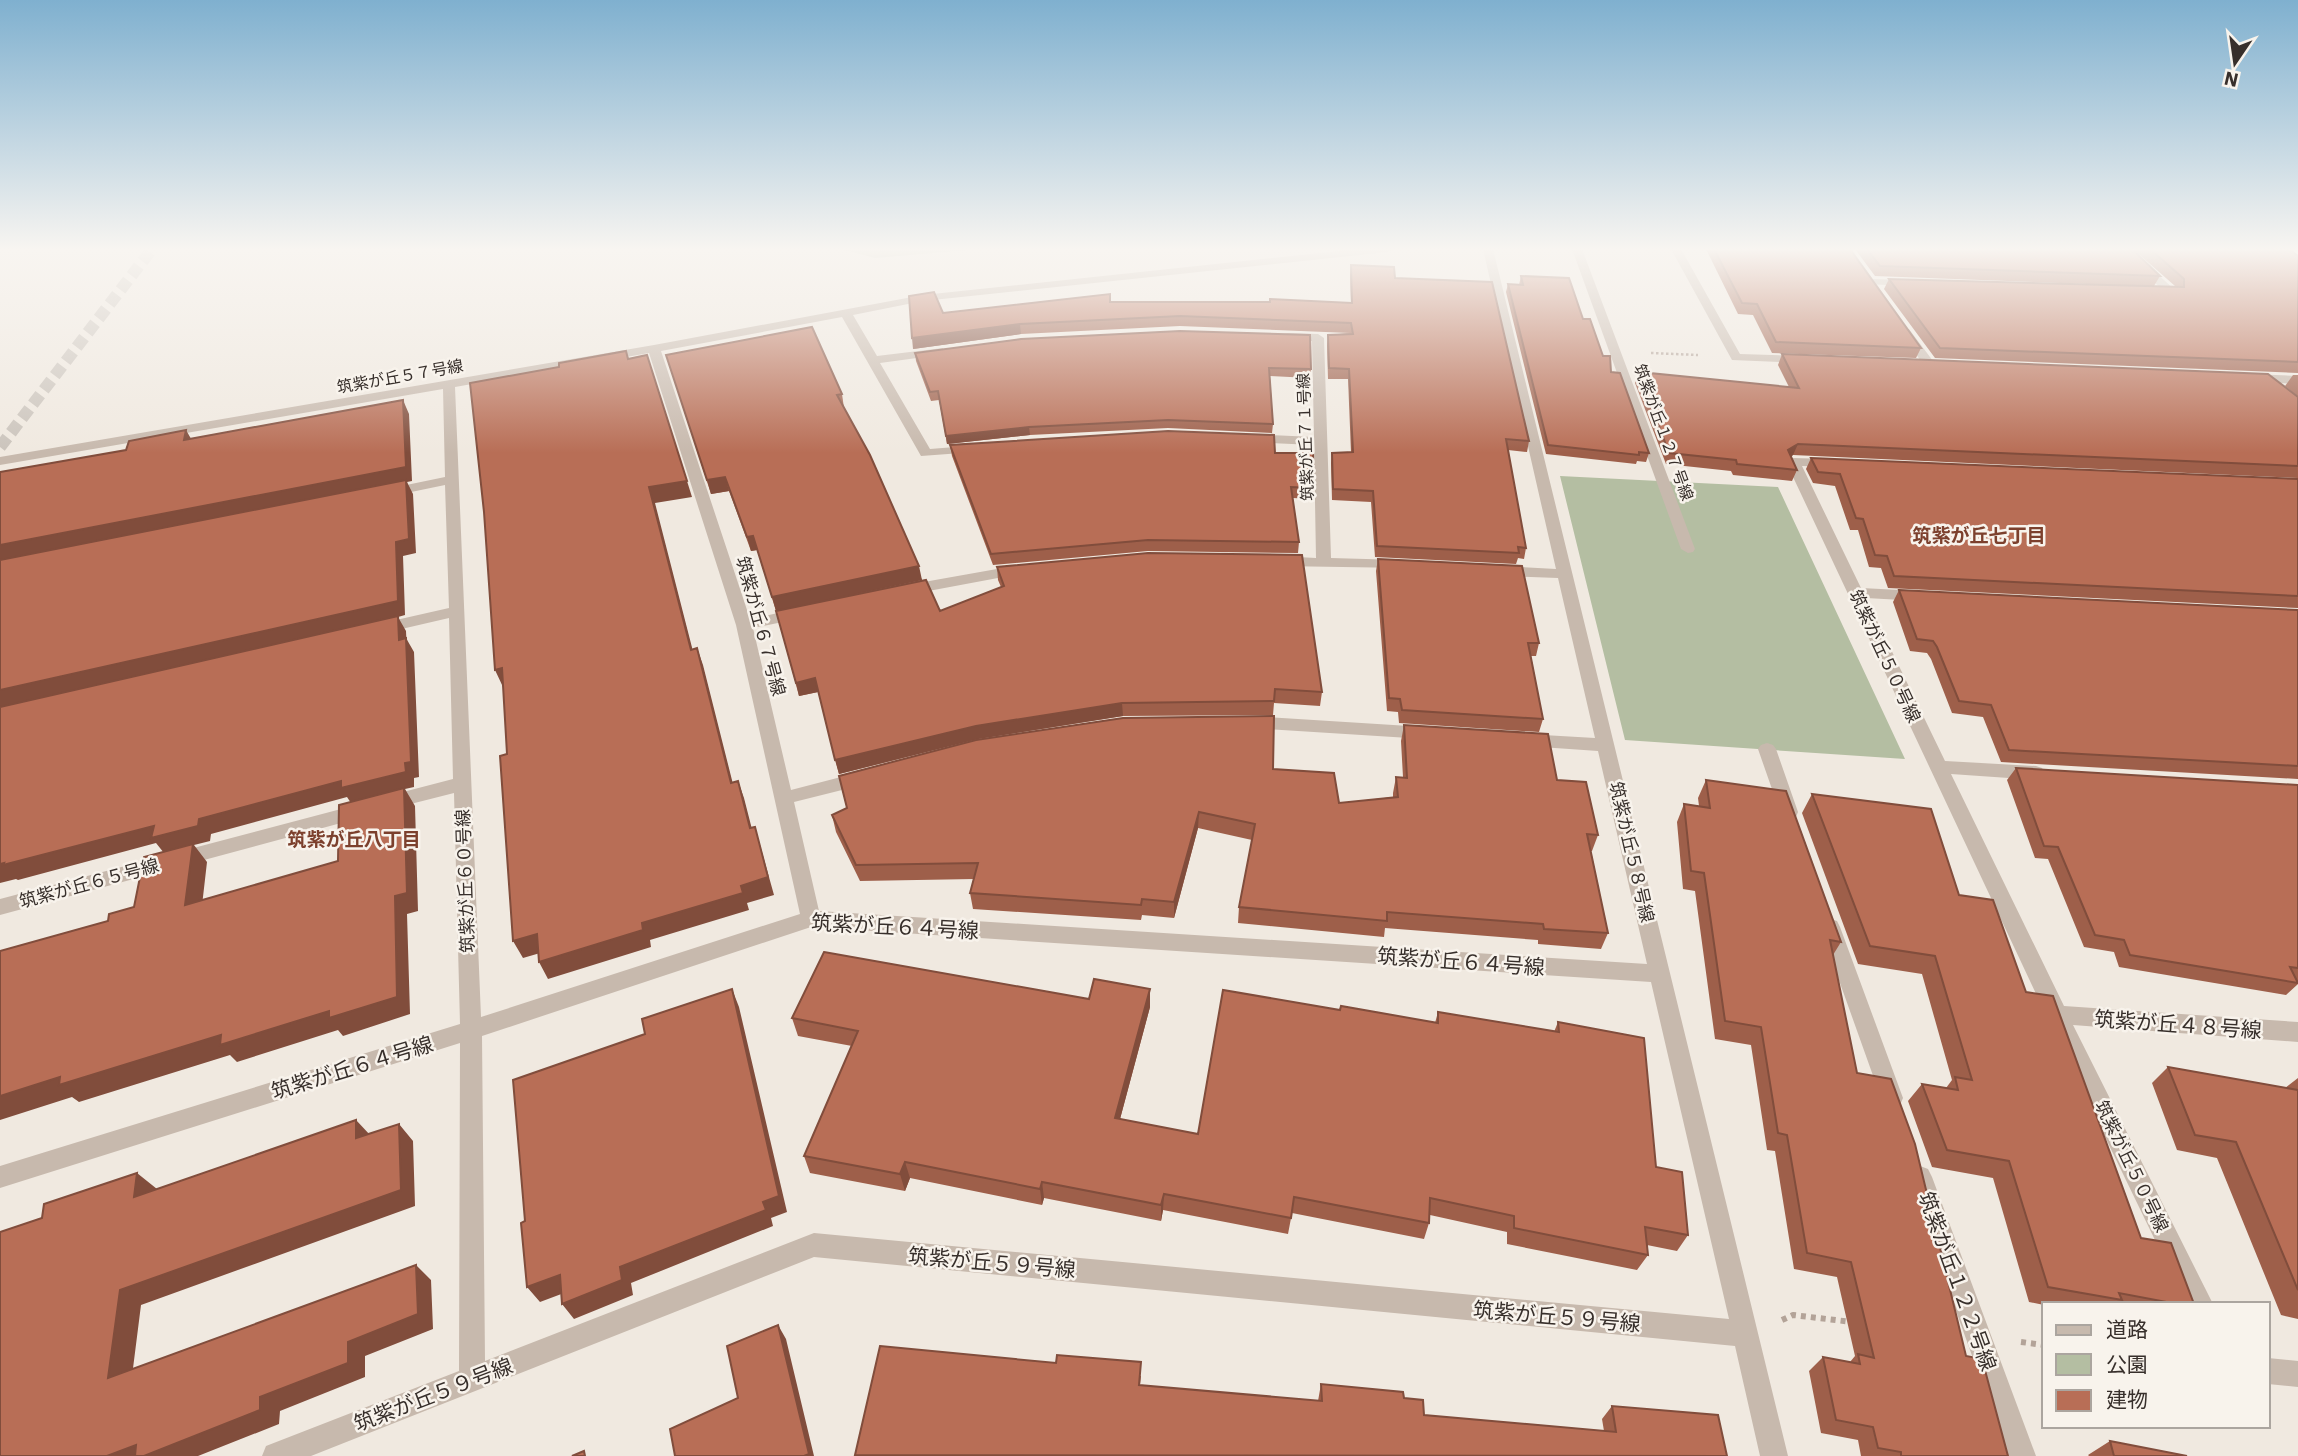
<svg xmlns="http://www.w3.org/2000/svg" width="2298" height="1456" viewBox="0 0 2298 1456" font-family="'IBM Plex Sans','Noto Sans JP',sans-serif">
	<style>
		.green { fill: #b4bea2 }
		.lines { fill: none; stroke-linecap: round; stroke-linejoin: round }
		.secondary-tunnel { stroke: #cbc4bc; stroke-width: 12; stroke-dasharray: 12 6; stroke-linecap: butt }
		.path-far1 { stroke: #b3a398; stroke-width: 2.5; stroke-dasharray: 2.5 2.5; stroke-linecap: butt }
		.path { stroke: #b3a398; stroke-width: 6; stroke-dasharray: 5 5; stroke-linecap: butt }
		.street { fill: #c7b9ad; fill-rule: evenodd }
		.wall { fill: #9e5f4a }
		.shaded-wall { fill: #814d3c }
		.building { fill: #b86e56; stroke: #814d3c; stroke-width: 2 }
		.labels { text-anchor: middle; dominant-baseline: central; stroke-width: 5; stroke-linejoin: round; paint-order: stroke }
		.far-street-label { font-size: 16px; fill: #372f2b; stroke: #f8f3ec }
		.street-label { font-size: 18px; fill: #372f2b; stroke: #f8f3ec }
		.neighbourhood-label { font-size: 19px; font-weight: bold; fill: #7c402d; stroke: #f8f3ec }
		.near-street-label { font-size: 21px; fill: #372f2b; stroke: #f8f3ec }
	</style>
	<rect width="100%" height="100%" fill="#f0e9e0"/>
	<path class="green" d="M841,249H980L875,258Z
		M1560,476L1778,487L1905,759L1625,740Z"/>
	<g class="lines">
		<path class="secondary-tunnel" d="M0,447L152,249"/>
		<path class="path-far1" d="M1651,353L1698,355"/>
		<path class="path" d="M1782,1320L1793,1315L1852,1322
			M2021,1342L2044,1345"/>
		<path class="street" d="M1358,249H1393L1388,252L923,301L853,315L877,356L943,348V354L939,355L880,363L930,449L980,445L982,448L975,452L921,456L842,317L661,351L750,619L801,608L809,613L807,617L753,628L791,790L864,771L870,773L873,778L870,783L794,802L819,911L1647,964L1598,751L1526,746L1520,744L1517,740L1520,736L1526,734L1595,738L1558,578L1502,576L1494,571L1502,566L1556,569L1483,249H1493L1788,1456H1760L1735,1346L814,1257L311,1456H262L266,1446L459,1371L460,1043L0,1188V1166L460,1024L454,793L387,810L380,808L378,803L380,798L453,779L449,618L380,634L372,629L374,625L449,608L445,485L387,497L380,493L387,489L445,477L443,389L0,465V457L654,345L923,295ZM649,353L736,625L800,914L481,1017L455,387ZM811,927L1651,982L1729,1319L814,1233L485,1361L482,1036Z
			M1572,249H1582L1695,549L1693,552L1688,553L1681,549Z
			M1671,249H1681L1740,354L1801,356L1807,360L1805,363L1732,360Z
			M2119,249H2130L2176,291V295H2168Z
			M1870,279L1910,280L1916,283L1910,286L1866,284L1864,282Z
			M1901,329H1909L1936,365L1934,368H1926L1899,331Z
			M1288,333L1318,334L1324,338L1331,558L1401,560L1406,562L1409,565L1406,568L1279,566L1271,561L1279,556L1316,558L1314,445L1251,442L1244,438L1251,434L1314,437L1312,341L1284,340V334Z
			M2252,374L2298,376V384L2248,381V375Z
			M1793,458L1830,459L1837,463L1830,467L1802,466L1861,588L1920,591L1928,596L1920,601L1866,598L1945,761L2036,766L2042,768L2045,773L2042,778L2036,780L1951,774L2064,1006L2298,1022V1042L2073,1025L2213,1304H2186L2046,1015L1786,462Z
			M1020,565L1025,567L1028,570L1025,573L907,595L899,590L907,585Z
			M1250,716L1425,727L1434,733L1425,739L1250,728L1241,722Z
			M1767,743L1773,745L1776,749L1798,812L1796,817H1782L1780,812L1758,749L1761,745Z
			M360,804L367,806L369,811L367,816L0,915V899Z
			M1830,919L1837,921L1840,927L1903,1098L1900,1105L1892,1108L1884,1105L1881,1098L1820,927L1823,921Z
			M1920,1166L1928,1169L1932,1177L2036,1456H2008L1908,1177L1912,1169Z
			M2268,1358L2298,1361V1387L2268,1384Z"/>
	</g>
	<path class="wall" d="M1706,249H1850L1921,348L1916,358L1772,353L1753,315L1738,314Z
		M1855,249H2132L2160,276L2154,286H2175L2133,249H2289L2298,256V373L1935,358L1884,289L1889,279L2115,285L1875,276Z
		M1351,265L1395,278L1529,441L1527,452L1508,450L1526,548L1524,559L1518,558L1516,564L1375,557L1371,502L1332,500L1331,463L1332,453L1351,452L1348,379H1328L1327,345L1328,335L1350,333L1180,326L1021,334L913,349L943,313L1110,294L1111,302L1351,303L1350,275Z
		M1521,276L1583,319L1611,372L1649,453L1646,462L1637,461L1636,464L1546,454L1506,292L1508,284L1519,285Z
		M915,353L1311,369L1310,378L1270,376L1273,424L1272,433L1168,428L1030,435L947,444L939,400L931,401L916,361Z
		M1782,354L2297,396L2285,386L2293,375H2298V478L1793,455L1791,457L1797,470L1792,481L1733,475L1731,471L1666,464L1635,383L1639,372L1789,387L1778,365Z
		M666,355L842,394L844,408L922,580L776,611L757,550L751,551L729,491L711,494Z
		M950,445L1275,453L1314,488L1312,499L1293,498L1299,542L1298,553L1148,551L993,565L952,456Z
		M1811,458L2298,479V608L1888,588L1881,568L1869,567L1858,530H1850L1835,486L1813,483L1806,469Z
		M1378,559L1539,643L1536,656H1531L1543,719L1539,732L1399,723L1398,712L1387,711L1376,571Z
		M997,567L1322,692L1320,706L1274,703L1273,715L1123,716L978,739L839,774L818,692L799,696L776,611H940L1001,587L998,580Z
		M1899,590L2298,610V779L2001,762L1983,717L1952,713L1931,659L1927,653L1910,651L1893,602Z
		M1404,725L1557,780L1598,835L1592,851H1591L1608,933L1601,949L1538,944V940L1385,928L1384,937L1238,923L1239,907L1252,840L1198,828L1174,918L1142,915L1141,920L973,909L970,893L974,879L860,881L836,832L832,815L1273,769L1339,803L1393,797V793L1396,777H1403L1401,741Z
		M2016,768L2298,785V984L2286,995L2119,967L2114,952L2084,947L2048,859L2035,858L2007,780Z
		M1706,780L1841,942L1833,955L1857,1073L1966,1356L2008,1456H1861L1858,1440L1821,1433L1809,1371L1823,1357L1850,1362L1855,1356L1837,1277L1794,1269L1775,1151L1767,1150L1751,1045L1715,1039L1695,891L1683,889L1677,822L1684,804L1699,806L1698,798Z
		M1812,794L1959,895L2026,992L2141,1238L2194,1304H2044V1305L2029,1302L1993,1178L1932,1167L1908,1101L1922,1084L1946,1088L1952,1080L1922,974L1858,964L1802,813Z
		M1150,989V1007L1120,1119L1198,1134L1340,1010L1435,1023L1438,1012L1554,1032L1558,1022L1656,1167L1688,1235L1677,1251L1647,1245L1648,1255L1637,1270L1507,1244V1232L1430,1215L1429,1223L1424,1239L1292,1213L1288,1234L1163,1210L1161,1221L1044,1198L1042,1205L910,1178L905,1191L810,1173L804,1156L852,1046L798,1036L792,1018L1089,999Z
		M2168,1067L2285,1088L2298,1078V1319L2281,1315L2217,1158L2177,1150L2152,1083Z
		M1056,1363L1141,1376L1140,1385L1318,1401L1321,1384L1404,1398L1424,1415L1604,1431L1602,1419L1612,1406L1727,1456L855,1455Z
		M2110,1441L2187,1456H2089L2088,1455Z"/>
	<path class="shaded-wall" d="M1020,324L1021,334L913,349L912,338Z
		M403,400L409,414L412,481L407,482L413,494L416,553L403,556L405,615L398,617L406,631L407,654L0,707V545Z
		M1029,427L1030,435L947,444L946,436Z
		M186,430L194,444L184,440Z
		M1798,444L1793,455L1783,461L1788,450Z
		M725,477L729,491L711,494L707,480Z
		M687,481L692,497L655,503L697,667L691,650L649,487Z
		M753,536L757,550L751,551L747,537Z
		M919,566L922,580L776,611L772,597Z
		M406,638L414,652L419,777L414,778V787L405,789L415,806L418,911L407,914L410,1014L343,1036L338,1030L237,1062L230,1055L79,1102L72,1097L0,1120V1096L60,1077L221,1035L329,1011L351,803L347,797L211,834L210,841L194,845L207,862L200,923L185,905L164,853L156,843L18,880L16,879L0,883V864L154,826L199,819Z
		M697,648L703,665L737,800L731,783Z
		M502,668L503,687L495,670Z
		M815,678L818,692L799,696L796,683Z
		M1122,703L1123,716L978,739L839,774L835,760L976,726Z
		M738,781L744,798L756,845L750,828Z
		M1199,812L1198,828L1174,918V902Z
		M755,827L774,895L747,903L749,910L650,940L651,947L548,979L539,962L741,886Z
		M537,934L547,951L523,958L513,941Z
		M732,989L739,1007L787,1212L771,1218L773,1226L631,1283L633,1295L574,1319L562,1304L620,1267L763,1202Z
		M1150,989V1007L1116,1134L1115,1118Z
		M356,1120L371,1136L356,1138Z
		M399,1124L413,1141L415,1206L141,1305L130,1392L108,1378L120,1290Z
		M905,1162L910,1178L905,1191L900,1174Z
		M137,1173L157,1189L134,1197Z
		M1042,1182L1044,1198L1042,1205L1040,1189Z
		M1164,1194L1163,1210L1161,1221V1205Z
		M416,1265L431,1280L433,1329L365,1356V1377L280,1411L279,1424L198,1456H107L260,1397L348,1342Z
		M560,1275L572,1290L540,1302L527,1287Z
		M778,1325L786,1339L814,1456H804Z"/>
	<path class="building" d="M1714,249H1850L1921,348L1776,342L1757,304L1742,303Z
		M1867,249H2132L2160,276L1880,266Z
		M2150,249H2289L2298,256V362L1940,348L1889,279L2184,287V279Z
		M1351,265L1394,267L1395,278L1492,282L1529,441L1506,439L1526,548L1518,547L1519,553L1377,546L1373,491L1333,489L1332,453L1353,452L1349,369L1329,368L1328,335L1353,334L1351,323L1180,316L1020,324L912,338L909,296L934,292L943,313L1110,294V302H1270V299L1352,303Z
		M1521,276L1569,278L1583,319H1590L1603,356H1610L1611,372L1620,373L1649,453L1639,452V455L1548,445L1508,284L1523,285Z
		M812,327L842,394L837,395L870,455L919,566L772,597L753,536L747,537L725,477L707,480L666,355Z
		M1180,331L1310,335L1311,369L1269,368L1273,424L1168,420L1029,427L946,436L938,391L930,392L915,353L1021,339Z
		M626,351L628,359L647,355L687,481L649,487L691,650L697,648L731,783L738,781L750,828L755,827L768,877L741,886L743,893L642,923L643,930L539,962L537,934L513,941L500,756L507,754L502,668L495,670L484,512L470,383L559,367V363Z
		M1782,354L2268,374L2298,397V466L1798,444L1788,450L1797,470L1737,464L1736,460L1669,453L1639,372L1799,388Z
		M403,400L406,467L0,545V472L126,450L129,441L186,430L184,440Z
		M1168,431L1274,435L1275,453H1313L1314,488L1291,487L1299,542L1148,540L991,554L950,445Z
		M1811,458L2298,479V596L1894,576L1887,556L1875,555L1863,519L1856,518L1840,474L1818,472Z
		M406,480L409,539L396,542L398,601L0,690V560Z
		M1148,553L1302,555L1322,692L1275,689L1274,701L1122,703L976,726L835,760L815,678L796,683L776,611L926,580L940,611L1004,586L997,567Z
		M1378,559L1522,566L1539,643H1528L1543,719L1402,710L1400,699L1389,698Z
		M1899,590L2298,610V766L2009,750L1991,705L1959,701L1937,647L1933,641L1917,639Z
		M398,616L399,640L406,638L411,762L405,763L406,772L341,788V781L199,819L198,826L151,838L154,826L3,865L4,863L0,864V707Z
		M1274,716L1273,769L1334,773L1339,803L1398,797L1396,777L1407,778L1404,725L1548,734L1557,780L1586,782L1598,835L1587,834L1608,933L1544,929L1543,924L1387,912V921L1239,907L1255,824L1199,812L1174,902L1142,899L1141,905L970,893L978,863L856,865L832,815L847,808L839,776L976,740L1123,718Z
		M2016,768L2298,785V968L2290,967L2298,983L2130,955L2124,940L2095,935L2058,847L2044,846Z
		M1706,780L1786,791L1841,942L1830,940L1857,1073L1891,1079L1915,1144L1966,1356L1982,1359L2008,1456H1901V1452L1878,1448L1873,1427L1836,1420L1823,1357L1860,1364L1858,1354L1874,1358L1851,1262L1807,1253L1787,1135L1778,1133L1761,1027L1725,1021L1704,873L1691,871L1684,804L1710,808Z
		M404,788L407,893L395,896L397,997L329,1018V1011L220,1045L221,1035L59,1085L60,1077L0,1096V951L108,921L109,914L134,907L144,857L193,844L185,905L338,861L339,805Z
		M1812,794L1931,809L1959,895L1993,900L2026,992L2053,996L2141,1238L2171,1243L2194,1304H2177L2119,1293L2122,1300L2048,1287L2009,1161L1947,1150L1922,1084L1958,1090L1955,1077L1972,1080L1935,956L1870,946Z
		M824,952L1089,999L1094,979L1150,989L1115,1118L1198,1134L1223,990L1340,1010L1341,1006L1438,1023V1012L1559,1032L1558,1022L1644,1038L1656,1167L1682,1172L1688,1235L1645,1227L1648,1255L1514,1228V1216L1430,1198L1429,1223L1294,1197L1291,1218L1164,1194L1161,1205L1042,1182L1040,1189L905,1162L900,1174L804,1156L858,1031L792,1018Z
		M732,989L779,1196L763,1202L766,1210L620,1267L622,1280L562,1304L560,1275L527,1287L521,1223L525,1221L513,1080L645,1034L642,1019Z
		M2168,1067L2298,1090V1290L2236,1142L2195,1135Z
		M356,1120V1138L399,1124L401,1190L120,1290L108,1378L416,1265L418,1314L348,1342V1363L260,1397V1410L144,1456H135L136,1445L107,1456H0V1232L42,1218L44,1204L137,1173L134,1197Z
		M778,1325L809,1454L804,1456H675L670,1429L738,1398L727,1346Z
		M880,1346L1056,1363L1057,1355L1141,1362L1139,1385L1322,1401L1321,1384L1403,1392L1404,1398L1423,1400L1424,1415L1616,1432L1612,1406L1718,1415L1727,1456L855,1455Z
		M2110,1441L2187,1456H2114Z
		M584,1451L585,1456H572Z"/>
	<linearGradient id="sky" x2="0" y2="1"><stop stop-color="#7fb0cf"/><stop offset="0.55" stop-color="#f8f5f1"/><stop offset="1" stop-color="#f8f5f1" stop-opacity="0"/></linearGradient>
	<rect width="2298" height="453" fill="url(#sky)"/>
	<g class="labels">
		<g class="far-street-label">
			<text transform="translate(400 376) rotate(-10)">筑紫が丘５７号線</text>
			<text transform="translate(1664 432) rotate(70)">筑紫が丘１２７号線</text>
			<text transform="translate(1305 437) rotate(-92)">筑紫が丘７１号線</text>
		</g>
		<g class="street-label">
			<text transform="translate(761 626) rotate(75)">筑紫が丘６７号線</text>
			<text transform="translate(1885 656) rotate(65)">筑紫が丘５０号線</text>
			<text transform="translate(1632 852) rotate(77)">筑紫が丘５８号線</text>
			<text transform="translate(465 881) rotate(-92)">筑紫が丘６０号線</text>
			<text transform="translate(89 883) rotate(-15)">筑紫が丘６５号線</text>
			<text transform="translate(2132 1166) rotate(64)">筑紫が丘５０号線</text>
		</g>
		<g class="neighbourhood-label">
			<text x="1979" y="535">筑紫が丘七丁目</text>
			<text x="354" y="839">筑紫が丘八丁目</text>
		</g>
		<g class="near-street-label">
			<text transform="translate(895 926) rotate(3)">筑紫が丘６４号線</text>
			<text transform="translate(1461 961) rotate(4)">筑紫が丘６４号線</text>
			<text transform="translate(2178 1024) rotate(4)">筑紫が丘４８号線</text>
			<text transform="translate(352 1067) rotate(-17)">筑紫が丘６４号線</text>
			<text transform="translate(992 1262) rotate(5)">筑紫が丘５９号線</text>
			<text transform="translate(1958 1281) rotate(70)">筑紫が丘１２２号線</text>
			<text transform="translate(1557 1316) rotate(5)">筑紫が丘５９号線</text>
			<text transform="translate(433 1394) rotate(-21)">筑紫が丘５９号線</text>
		</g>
	</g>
	<rect x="2042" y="1302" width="228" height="126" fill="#f8f3ec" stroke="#aba59f" stroke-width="2"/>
	<rect x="2056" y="1325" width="35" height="10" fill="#c7b9ad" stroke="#aba59f" stroke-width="2"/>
	<text x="2106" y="1337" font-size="21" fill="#372f2b">道路</text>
	<rect x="2056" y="1354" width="35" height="21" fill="#b4bea2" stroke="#aba59f" stroke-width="2"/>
	<text x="2106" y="1372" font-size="21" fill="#372f2b">公園</text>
	<rect x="2056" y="1390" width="35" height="21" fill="#b86e56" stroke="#aba59f" stroke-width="2"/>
	<text x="2106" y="1407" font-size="21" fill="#372f2b">建物</text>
	<g transform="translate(2235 63) rotate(193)" stroke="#f8f3ec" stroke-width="5" paint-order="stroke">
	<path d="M0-5L12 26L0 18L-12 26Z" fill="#372f2b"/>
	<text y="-10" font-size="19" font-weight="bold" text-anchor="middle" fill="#372f2b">N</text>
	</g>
</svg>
